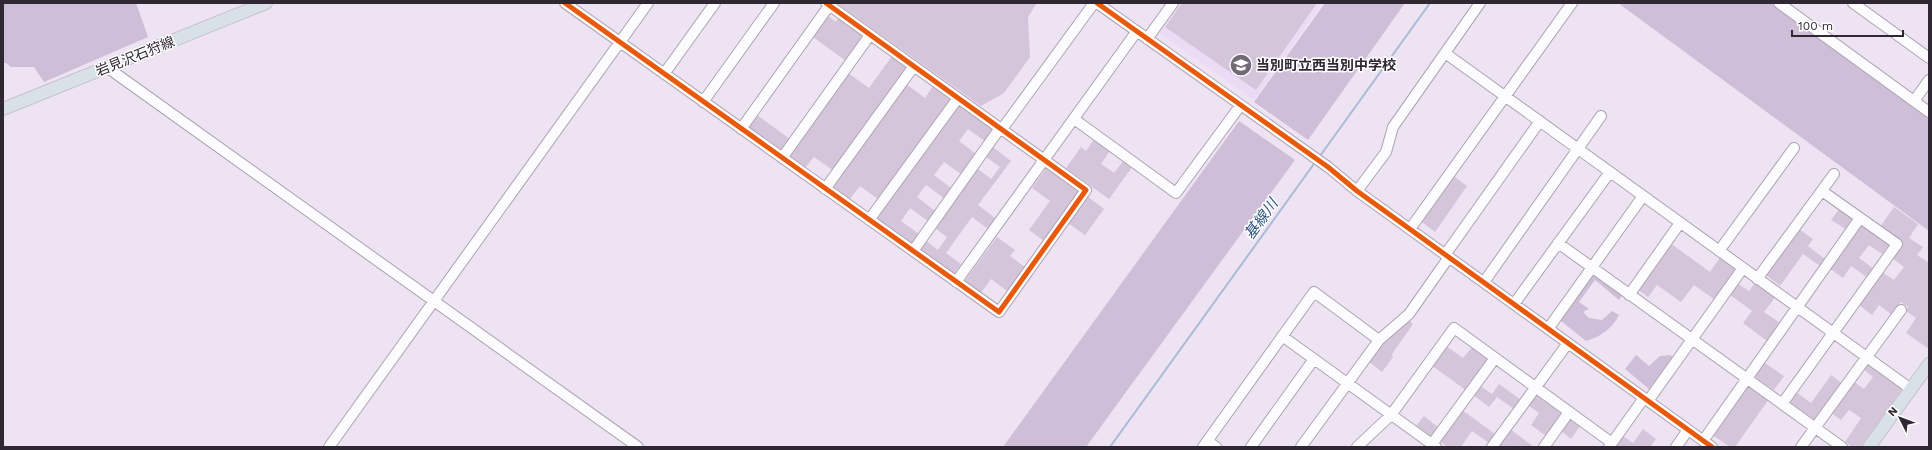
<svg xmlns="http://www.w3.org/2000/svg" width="1932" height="450" font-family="'Work Sans','Noto Sans JP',sans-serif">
<rect width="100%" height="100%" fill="#ede3f3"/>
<!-- built -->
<path fill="#ebdbf4" d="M1176 3H1322L1254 100 1156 31Z"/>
<!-- green -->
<path fill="#d4c5db" d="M1037 3 1028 17 1030 57 1004 93 981 106 838 4Z
M1182 3H1317L1256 90 1165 27Z
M828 16 836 22 838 18 862 35V39L846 61 813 37Z
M892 56 908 67 834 171 814 157 805 168 789 157 848 73 869 88Z
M906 84 925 98 933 86 951 100 878 199 860 186 849 200 832 187Z
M958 104 993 130 985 141 968 129 959 141 976 154 961 174 944 162 934 175 951 188 944 198 926 185 917 197 935 211 928 221 910 208 901 221 919 234 911 245 874 218Z
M757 115 790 139 782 151 748 126Z
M1095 138 1111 149 1101 164 1114 173 1124 160 1133 166 1109 199 1066 168 1081 147 1086 151Z
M993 147 1011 161 978 205 995 218 988 229 972 217 946 253 961 264 954 274 920 249 926 241 938 250 947 237 935 228 978 169 991 179 1000 167 986 157Z
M1048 166 1081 190 1044 241 1029 230 1050 201 1032 188Z
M1452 175 1467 186 1435 232 1419 220Z
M1087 196 1104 209 1085 235 1068 223Z
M1894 207 1918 224 1909 238 1923 247 1917 255 1929 263V349L1906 333 1916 318 1906 311 1908 307 1901 302 1891 314 1879 305 1872 315 1859 305 1882 272 1894 280 1904 267 1891 257 1901 242 1880 227Z
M1840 208 1855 219 1847 230 1831 220Z
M1862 223 1890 244 1882 254 1869 245 1859 258 1874 269 1868 278 1851 266 1843 278 1829 268Z
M1799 229 1813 239 1808 246 1825 259 1820 266 1803 254 1780 286 1766 275Z
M997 237 1015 250 1010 256 1025 267 1007 291 991 279 980 294 964 282Z
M1670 243 1710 272 1721 256 1738 268 1715 300 1694 285 1681 302 1657 285 1648 297 1637 289Z
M1756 282 1776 296 1764 312 1780 323 1767 341 1743 323 1752 311 1729 294 1737 283 1749 291Z
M1409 320 1413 324 1392 354 1393 357 1382 372 1368 361 1382 342Z
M1446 346 1463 358 1473 346 1491 359 1467 391 1431 365Z
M1762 361 1784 376 1774 390 1752 375Z
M1867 361 1906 389 1863 447H1852L1845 442 1861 418 1849 410 1841 420 1830 412 1853 381 1864 389 1873 377 1862 368Z
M1831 375 1843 384 1818 417 1813 419 1789 402 1796 392 1811 403Z
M1499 384 1521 400 1514 409 1497 397 1489 407 1472 394 1479 385 1492 394Z
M1747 384 1769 399 1735 447H1730L1711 434Z
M1537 392 1564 412 1546 436 1531 425 1539 413 1528 405Z
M1462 410 1495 434 1489 443 1472 431 1461 447H1447L1439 441Z
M1424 416 1439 428 1434 435 1428 436 1416 426Z
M1569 417 1581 425 1571 439 1560 430Z
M1510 429 1534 447H1497Z
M1643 429 1656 439 1650 447H1615L1623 436 1633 443Z"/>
<!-- forest -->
<path fill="#cfbed8" d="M3 3H136L148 37 44 82 34 67H11L6 63H3Z
M1325 3H1405L1308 140 1254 102Z
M1618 3H1771L1929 118V231Z
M1239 121 1295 160 1086 447H1003Z
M1594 272 1623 294 1619 300 1595 280 1579 302 1589 309 1583 312 1589 318 1602 320 1612 311 1619 315C1612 329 1600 337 1586 341L1561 321 1559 317Z
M1636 355 1649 366 1660 356 1670 355 1673 357 1649 389 1625 369Z"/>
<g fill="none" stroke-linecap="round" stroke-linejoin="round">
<!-- stream -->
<path stroke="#aabad5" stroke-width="2" d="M1320 156 1430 3
M1110 447 1316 161"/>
<!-- minor casing -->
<g stroke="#aba4af" stroke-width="12">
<path id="minor" d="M565 3 999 312 1086 190 826 3
M1097 3 1328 167 1357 191 1712 447
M1779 3 1929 112
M1853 3 1929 58
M1147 39 1173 3
M1445 53 1911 389
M108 68 638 447
M664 74 715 3
M1914 101 1929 80
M703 102 774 3
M1074 119 1176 193 1240 106
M741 129 831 3
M782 158 870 35
M825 189 914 66
M1357 191 1386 152 1393 127 1480 3
M869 220 958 98
M1410 229 1572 3
M1558 243 1842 447
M913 251 1000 128 1005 125 1094 3
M1719 251 1794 148
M1445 255 1540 121
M1757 279 1834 174
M956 282 1137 31
M1484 282 1601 116
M1629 295 1680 223
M1514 304 1610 172
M1548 329 1643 196
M1282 336 1436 447
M1648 401 1743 268
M1782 404 1897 244 1822 191
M1207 441 1216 447
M1703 441 1860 218
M1432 444 1495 358
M329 447 648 3
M1203 447 1314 292 1379 340
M1251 447 1314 359
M1301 447 1379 340 1409 314 1449 257
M1357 447 1391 415 1454 328 1612 443
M1492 447 1568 343
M1544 447 1569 412
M1609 447 1644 398
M1676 447 1688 430
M1801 447 1901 310"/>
</g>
<!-- major casing -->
<g stroke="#c7c2ca" stroke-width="14">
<path id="major" d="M3 109 266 3
M1869 447 1929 364"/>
</g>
<!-- minor -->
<use href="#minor" stroke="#fcfbfd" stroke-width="10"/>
<!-- major -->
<use href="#major" stroke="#d8e1e8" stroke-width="12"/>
<!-- cycleway casing -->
<g stroke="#fff" stroke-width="8">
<path id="cycleway" d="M565 3 999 312 1086 190 826 3
M1097 3 1328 167 1357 191 1712 447"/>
</g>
<!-- cycleway -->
<use href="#cycleway" stroke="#e8590c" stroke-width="5"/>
</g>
<!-- icons -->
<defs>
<g id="school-disc" transform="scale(1.15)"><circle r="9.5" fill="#726976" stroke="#fff"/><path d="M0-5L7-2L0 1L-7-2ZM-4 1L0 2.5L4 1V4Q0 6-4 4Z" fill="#fff"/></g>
</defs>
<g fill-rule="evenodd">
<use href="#school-disc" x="1241" y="65"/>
</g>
<g text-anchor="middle" stroke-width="3" stroke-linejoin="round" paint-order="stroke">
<!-- street labels -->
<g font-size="14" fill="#2f2833" stroke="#fff">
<text transform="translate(135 56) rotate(-22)" y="5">岩見沢石狩線</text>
</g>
<!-- poi labels -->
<g font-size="14" font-weight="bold" fill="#2f2833" stroke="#fff" text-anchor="start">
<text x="1256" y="70">当別町立西当別中学校</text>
</g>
<!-- water labels -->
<g font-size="15" font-style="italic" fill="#2b547f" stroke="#fff">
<text transform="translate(1261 219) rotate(-54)" y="5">基線川</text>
</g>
</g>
<!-- border -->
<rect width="1932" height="450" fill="none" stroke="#2f2833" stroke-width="8"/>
<!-- north arrow -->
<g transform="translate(1900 418) rotate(312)" stroke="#ffffff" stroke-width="3" paint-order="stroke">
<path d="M0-3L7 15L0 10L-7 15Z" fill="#2f2833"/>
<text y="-6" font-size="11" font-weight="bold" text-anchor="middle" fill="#2f2833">N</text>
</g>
<!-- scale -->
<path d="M1792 30v6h111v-6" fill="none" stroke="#2f2833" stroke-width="2"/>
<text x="1798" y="30" font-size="12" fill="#2f2833" stroke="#ffffff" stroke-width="3" paint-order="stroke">100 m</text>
</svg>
